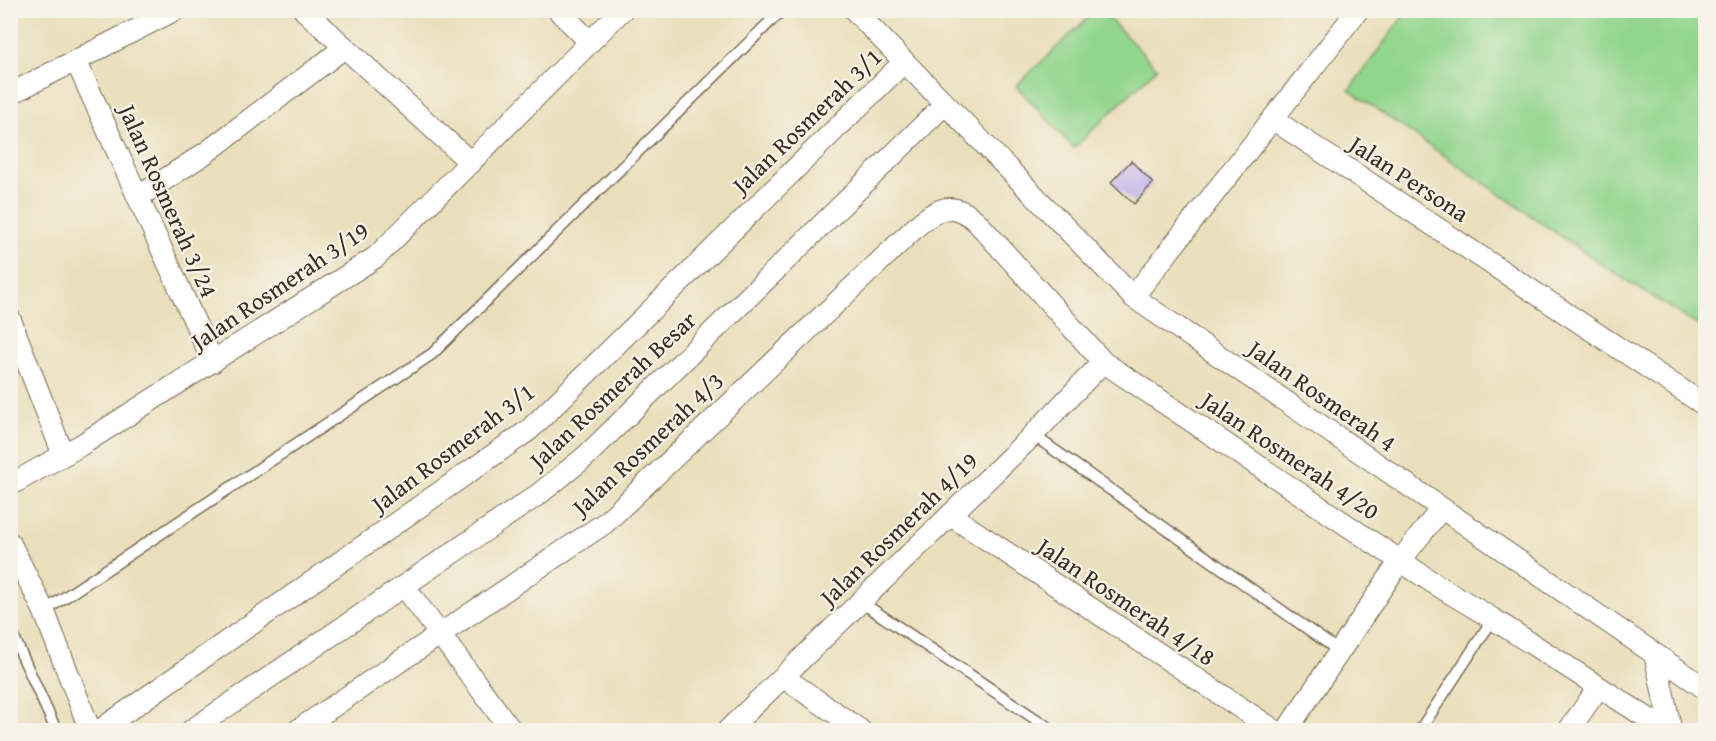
<svg xmlns="http://www.w3.org/2000/svg" width="1716" height="741" font-family="'Gentium Book Plus',serif">
<rect width="100%" height="100%" fill="#f7f3e8"/>
<filter id="ink" filterUnits="userSpaceOnUse"><feTurbulence type="fractalNoise" baseFrequency=".0167" numOctaves="2"/><feDisplacementMap in="SourceGraphic" scale="12" xChannelSelector="R" yChannelSelector="G"/><feConvolveMatrix kernelMatrix="1 2 1 2 8 2 1 2 1" color-interpolation-filters="sRGB"/></filter>
<filter id="wash" filterUnits="userSpaceOnUse"><feTurbulence type="fractalNoise" baseFrequency=".008" numOctaves="4" result="noise"/><feDisplacementMap in="SourceGraphic" scale="24" xChannelSelector="R" yChannelSelector="G"/><feGaussianBlur stdDeviation="1.35" result="paint"/><feColorMatrix in="noise" values="0 0 0 0 0 0 0 0 0 0 0 0 0 0 0 0 0 1.4 0 .05"/><feComposite in="paint" operator="in"/></filter>
<g filter="url(#wash)">
<rect width="100%" height="100%" fill="#eadfbb"/>
<!-- green -->
<path fill="#92d58d" stroke="#668056" stroke-width="1.5" d="M1096 10 1102 11 1157 68 1074 148 1016 86Z
M1407 11H1705V330L1607 268 1349 90Z"/>
<g id="blocks">
<!-- building -->
<path fill="#beade9" d="M997 10H1012L1003 18Z
M1131 161 1153 183 1134 204 1111 182Z"/>
</g>
</g>
<g filter="url(#ink)">
<use href="#blocks" fill-opacity="0" stroke="#786955" stroke-width="1.5"/>
<g fill="none" stroke-linecap="round" stroke-linejoin="round">
<!-- lane casing -->
<g stroke="#786955" stroke-width="13">
<path id="lane" d="M1033 435 1339 651
M861 602 1052 730
M44 611 432 354 782 10
M10 629 56 730
M1420 730 1493 619"/>
</g>
<!-- street casing -->
<g stroke="#786955" stroke-width="23">
<path id="street" d="M304 10 471 163
M558 10 590 42
M854 10 1133 297 1706 689
M76 61 213 362
M10 94 175 10
M1274 120 1706 406
M138 197 207 152 344 48
M1133 297 1358 10
M10 319 63 454
M10 485 81 445 376 257 622 10
M950 515 1274 730
M10 543 44 611 90 730
M404 586 511 730
M1655 656 1671 730
M783 677 860 730
M100 730 529 430 904 62
M192 730 539 494 585 457 944 105
M298 730 605 523 918 225C939 207 953 201 976 221L1103 362 1432 582 1493 619 1666 730
M728 730 1033 435 1103 362
M1287 730 1400 561 1441 509
M1569 730 1598 688"/>
</g>
<!-- lane -->
<use href="#lane" stroke="#fff" stroke-width="10"/>
<!-- street -->
<use href="#street" stroke="#fff" stroke-width="21"/>
</g>
</g>
<g text-anchor="middle" stroke-width="4.5" stroke-linejoin="round" paint-order="stroke">
<!-- street labels -->
<g font-size="24" fill="#3b2a1e" stroke="#f7f3e8">
<text transform="translate(807 121) rotate(-44)" y="8">Jalan Rosmerah 3/1</text>
<text transform="translate(1409 179) rotate(33)" y="8">Jalan Persona</text>
<text transform="translate(168 201) rotate(66)" y="8">Jalan Rosmerah 3/24</text>
<text transform="translate(280 286) rotate(-34)" y="8">Jalan Rosmerah 3/19</text>
<text transform="translate(613 390) rotate(-43)" y="8">Jalan Rosmerah Besar</text>
<text transform="translate(1322 396) rotate(35)" y="8">Jalan Rosmerah 4</text>
<text transform="translate(648 444) rotate(-43)" y="8">Jalan Rosmerah 4/3</text>
<text transform="translate(453 448) rotate(-37)" y="8">Jalan Rosmerah 3/1</text>
<text transform="translate(1290 456) rotate(34)" y="8">Jalan Rosmerah 4/20</text>
<text transform="translate(899 529) rotate(-44)" y="8">Jalan Rosmerah 4/19</text>
<text transform="translate(1126 602) rotate(34)" y="8">Jalan Rosmerah 4/18</text>
</g>
</g>
<!-- margin -->
<rect width="1716" height="741" fill="none" stroke="#f7f3e8" stroke-width="36"/>
</svg>
